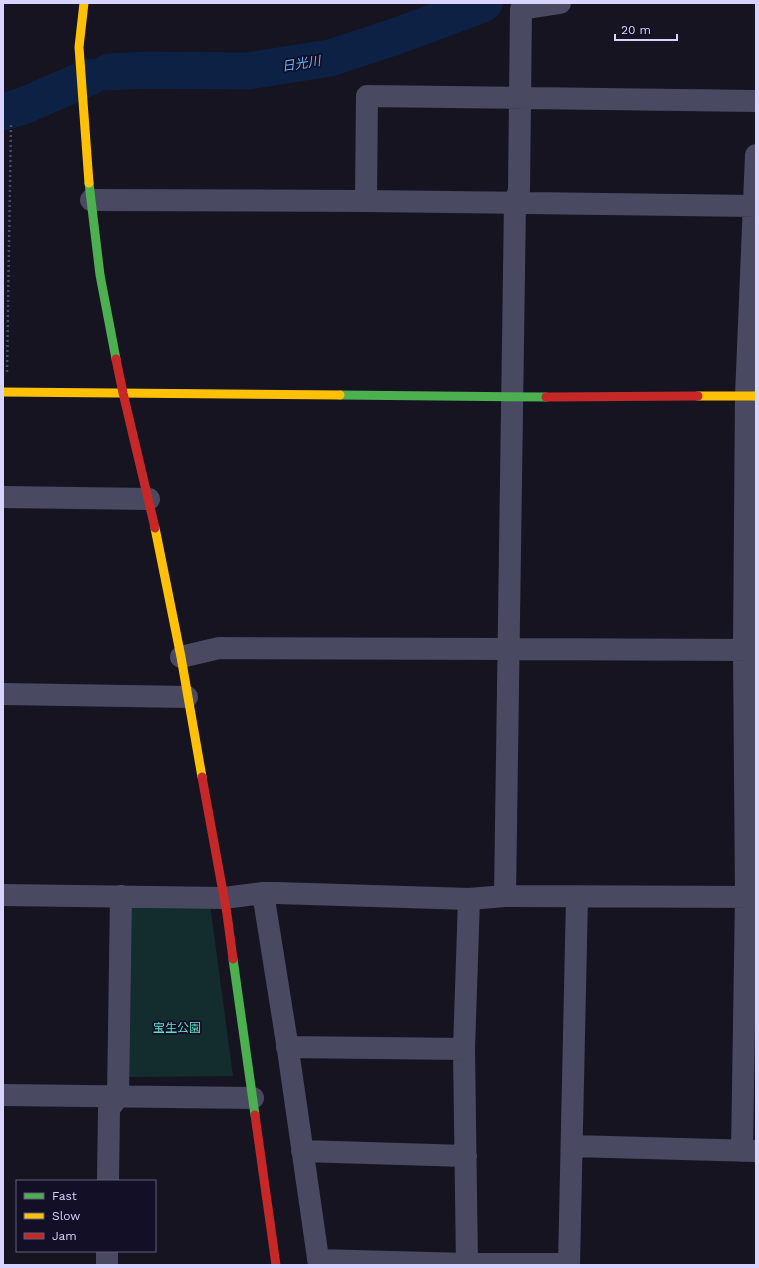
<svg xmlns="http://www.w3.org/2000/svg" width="759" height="1268" font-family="'Work Sans','Noto Sans JP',sans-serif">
<rect width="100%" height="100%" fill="#161421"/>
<!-- green -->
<path fill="#132c2d" d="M210 904 233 1076 128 1077 130 906Z"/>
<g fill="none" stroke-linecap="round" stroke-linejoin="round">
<!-- river -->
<path stroke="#0d2144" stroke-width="37" d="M109 72 147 70 248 71 330 58 394 37 478 6 484 3
M3 112 23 106 90 77"/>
<!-- path -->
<path stroke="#44505f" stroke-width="2.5" stroke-dasharray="2 3" stroke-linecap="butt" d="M7 372 11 122"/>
<!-- street -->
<path stroke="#4a4962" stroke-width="22" d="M91 200 366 201 756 206
M366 201 367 96 756 101
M3 497 149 499
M181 657 219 648 756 650
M3 694 187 697
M263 893 287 1043 319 1265
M3 895 224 898 263 893H277L469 899 505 896 756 897
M505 896 515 203 519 190 521 9 560 3
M287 1047 464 1049
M3 1095 253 1098
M572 1146 756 1151
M302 1151 466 1156
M742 1151 746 897 744 650 746 396 756 155
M108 1181 109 1109 118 1097 121 896
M318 1260 467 1264H569
M107 1265V1251
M467 1265 464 1049 469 899
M569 1265 577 897"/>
<!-- fast -->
<path stroke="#4caf50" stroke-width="9" d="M89 183 100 275 116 359
M340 395 546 397
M233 959 255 1115"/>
<!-- slow -->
<path stroke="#ffc107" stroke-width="9" d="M84 3 79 47 89 183
M3 392 340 395
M698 396H756
M155 528 181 657 202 777"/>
<!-- jam -->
<path stroke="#c62828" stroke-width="9" d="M116 359 123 393 155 528
M546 397 698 396
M202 777 227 914 233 959
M255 1115 276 1265"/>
</g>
<g text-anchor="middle" stroke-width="3.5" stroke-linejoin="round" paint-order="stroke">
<!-- park labels -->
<g font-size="12" fill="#5fe0c0" stroke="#130f26">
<text x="177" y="1032">宝生公園</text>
</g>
<!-- water labels -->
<g font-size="13" font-style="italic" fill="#62b6ff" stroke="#130f26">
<text transform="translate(301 63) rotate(-9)" y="5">日光川</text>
</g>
</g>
<!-- border -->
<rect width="759" height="1268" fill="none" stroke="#d9d4ff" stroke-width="8"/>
<!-- legend -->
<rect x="16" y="1180" width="140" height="72" fill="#130f26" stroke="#625e7d"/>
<rect x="24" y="1193" width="20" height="6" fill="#4caf50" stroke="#625e7d"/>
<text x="52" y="1200" font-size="12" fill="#d9d4ff">Fast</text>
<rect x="24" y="1213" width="20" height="6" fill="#ffc107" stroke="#625e7d"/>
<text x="52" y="1220" font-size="12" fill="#d9d4ff">Slow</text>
<rect x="24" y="1233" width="20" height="6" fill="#c62828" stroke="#625e7d"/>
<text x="52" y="1240" font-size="12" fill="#d9d4ff">Jam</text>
<!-- scale -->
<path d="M615 34v6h62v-6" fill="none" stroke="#d9d4ff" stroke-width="2"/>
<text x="621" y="34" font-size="12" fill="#d9d4ff" stroke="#130f26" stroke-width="3" paint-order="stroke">20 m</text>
</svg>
